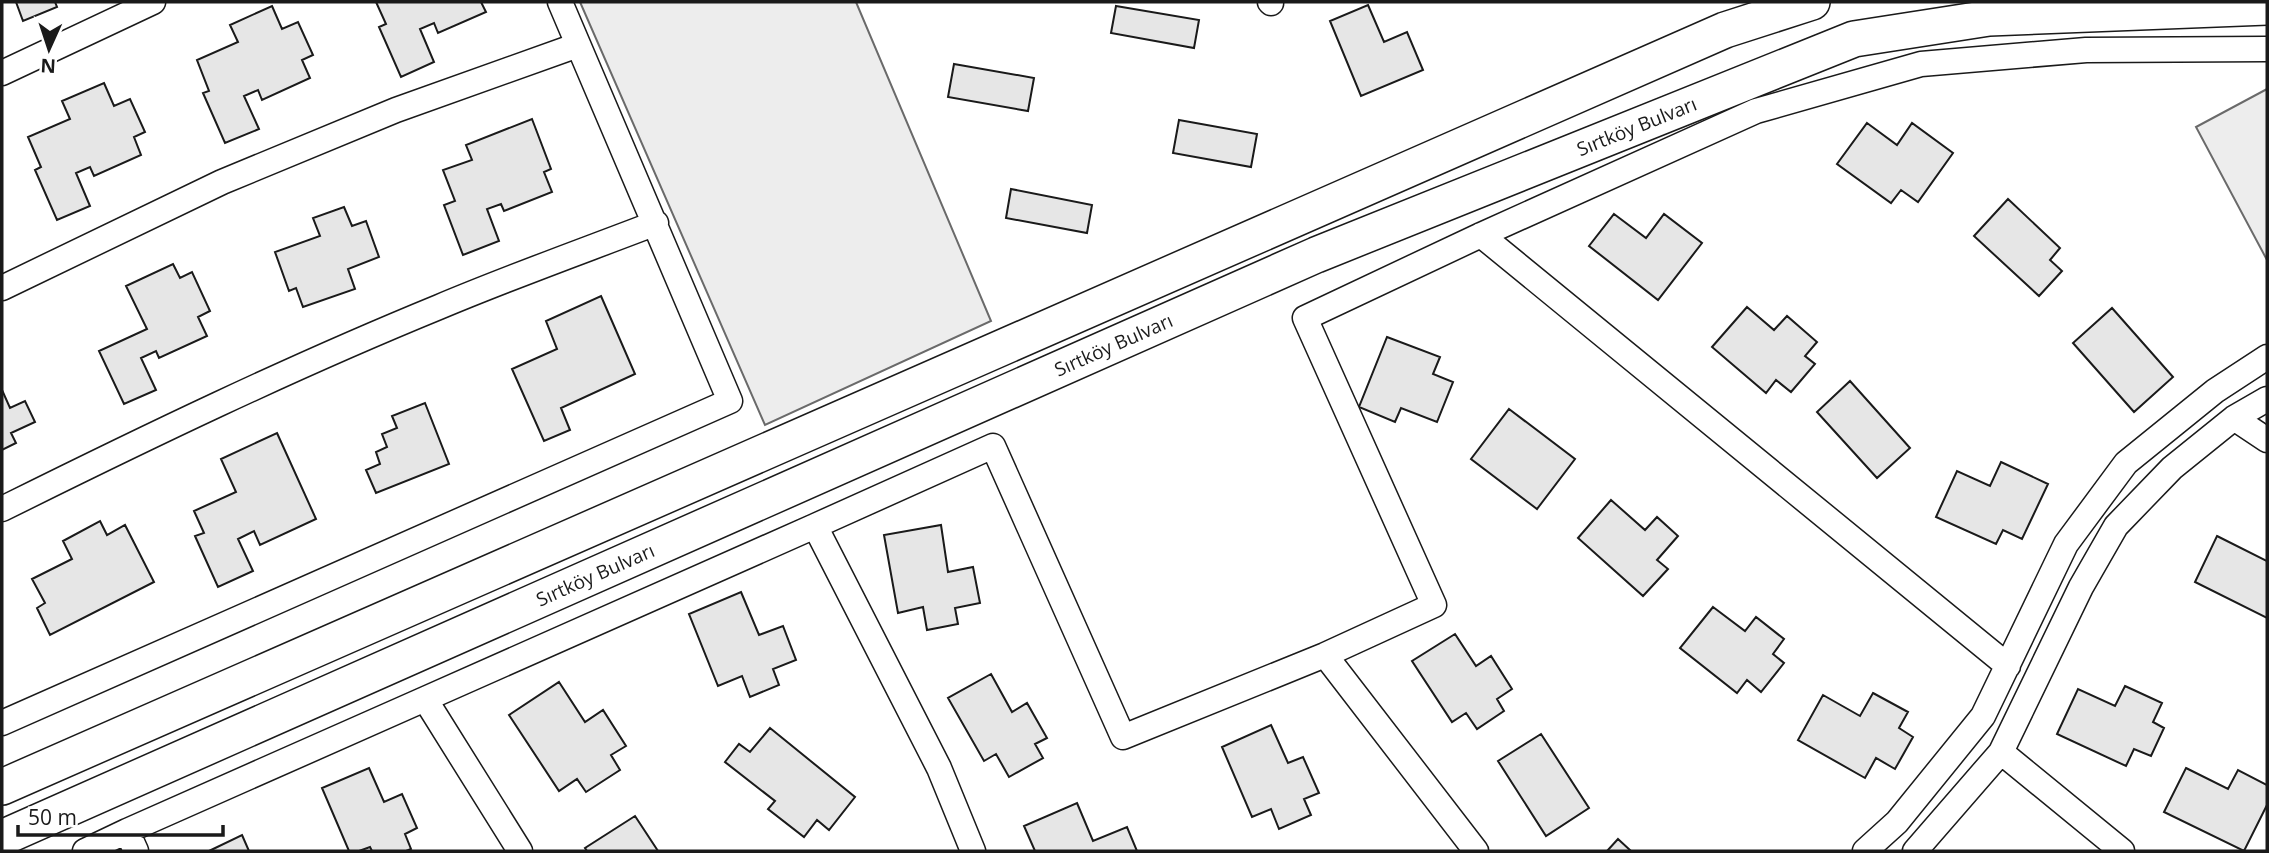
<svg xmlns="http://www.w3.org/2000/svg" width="2269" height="853" font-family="'Open Sans',sans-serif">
<rect width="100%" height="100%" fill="#fff"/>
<!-- built -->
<path fill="#ededed" stroke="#6a6a6a" stroke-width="2" d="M580 2H856L991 321 765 425Z
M2267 89V260L2196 127Z"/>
<!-- building -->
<path fill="#e6e6e6" stroke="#1a1a1a" stroke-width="2" d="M16 2H55L57 7 23 21Z
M376 2H481L486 12 438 33 434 23 420 29 434 62 401 77 379 27 386 24Z
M1368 5 1384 42 1407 32 1423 70 1361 96 1330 21Z
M272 6 282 29 298 22 313 55 302 60 310 78 262 100 258 90 244 96 259 129 225 143 203 93 209 91 197 60 238 42 230 25Z
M1116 6 1199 20 1194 48 1111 33Z
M954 64 1034 78 1028 111 948 97Z
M104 83 114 106 130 99 145 132 134 137 141 155 94 176 90 167 76 173 90 206 57 220 35 170 41 167 28 137 70 119 62 101Z
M532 119 551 169 544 172 552 192 504 211 501 204 487 209 499 241 463 255 444 205 455 201 443 170 472 160 466 145Z
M1179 120 1257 134 1251 167 1173 153Z
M1867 123 1897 145 1912 123 1953 153 1918 202 1901 190 1891 203 1837 164Z
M1011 189 1092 205 1087 233 1006 218Z
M2008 199 2060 248 2050 260 2062 271 2039 296 1974 236Z
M344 207 352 226 366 221 379 257 348 269 355 289 303 307 296 288 289 291 275 252 320 236 313 218Z
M1614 214 1646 238 1664 214 1702 243 1658 300 1589 246Z
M173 264 180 278 192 272 210 311 198 317 207 336 159 358 156 351 141 358 156 390 124 404 99 351 147 329 126 286Z
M601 296 635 374 561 408 570 430 544 441 512 369 557 349 546 321Z
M1747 307 1774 330 1787 316 1817 342 1805 356 1815 364 1791 392 1776 380 1766 393 1712 347Z
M2112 308 2173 377 2134 412 2073 343Z
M1387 337 1440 357 1433 374 1453 382 1437 422 1401 408 1395 422 1359 407Z
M1850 381 1910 448 1877 478 1817 412Z
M2 390 10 408 25 401 35 422 11 433 16 443 2 450Z
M425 403 449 464 376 493 366 470 380 464 376 452 387 447 382 434 397 428 392 416Z
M1509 409 1575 459 1537 509 1471 459Z
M277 433 316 519 260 545 254 531 238 539 253 571 218 587 195 536 204 533 194 511 236 492 221 459Z
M2001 462 2048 484 2022 539 2003 530 1996 544 1936 517 1957 471 1990 486Z
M1611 500 1645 530 1657 517 1678 536 1657 560 1668 569 1643 596 1578 538Z
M100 521 107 535 125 525 154 582 50 635 37 608 45 603 32 579 72 559 63 541Z
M941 525 948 572 973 567 980 603 955 608 958 624 927 630 923 607 898 613 884 535Z
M2217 536 2267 561V618L2195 582Z
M741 592 759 635 783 626 796 660 773 669 779 685 750 697 742 676 718 686 689 614Z
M1713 607 1745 631 1756 617 1784 639 1773 654 1784 663 1761 692 1747 680 1737 693 1680 648Z
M1455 634 1476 666 1491 656 1512 689 1497 699 1504 711 1477 729 1466 713 1452 722 1412 661Z
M991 674 1012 712 1027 703 1047 738 1035 744 1043 758 1009 777 996 754 984 761 948 698Z
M559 682 585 722 603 710 626 746 611 755 620 770 586 792 577 779 559 791 509 715Z
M2125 686 2162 703 2153 722 2164 728 2151 756 2134 749 2126 766 2057 734 2078 689 2115 706Z
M1873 693 1908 712 1899 728 1913 737 1895 769 1876 758 1865 778 1798 740 1823 695 1860 716Z
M1271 725 1288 763 1303 757 1319 793 1304 799 1311 815 1279 829 1271 809 1252 817 1222 747Z
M770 728 855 797 829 830 817 820 804 837 768 809 775 801 725 762 739 744 750 752Z
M1541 734 1589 808 1546 836 1498 761Z
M369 768 384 802 402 794 417 828 405 834 411 849 406 851H372L370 847 359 851H349L322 788Z
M2186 768 2228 789 2238 770 2267 785V805L2244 851 2164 812Z
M1077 803 1093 841 1127 827 1137 851H1035L1024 826Z
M635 816 658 851H587L585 848Z
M242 835 249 851H209Z
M1618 839 1631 851H1607Z"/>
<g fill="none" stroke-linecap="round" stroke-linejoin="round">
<!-- minor casing -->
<g stroke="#1a1a1a" stroke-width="27">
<path id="minor" d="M1270 2 1271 3
M2 73 153 2
M1481 235 2008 666
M2 288 222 182 396 110 578 45
M2234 418 2267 440
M2 509C145 438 290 368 439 307 510 277 583 251 656 223
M1325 655 1476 851
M425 699 815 526
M2 723 730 401 560 2
M2001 752 2122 851
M85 851 127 831
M136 851 127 831 425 699 520 851
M973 851 939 768 815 526 993 446 1123 737 1325 655 1434 605 1305 318 1481 235 1756 111 1921 64 2086 50 2267 49
M1865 851 1897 822 1983 716 2066 544 2126 463 2215 391 2267 357
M1915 851 2001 752 2081 587 2116 526 2172 468 2234 418 2267 399"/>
</g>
<!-- secondary casing -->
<g stroke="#1a1a1a" stroke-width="38">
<g id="secondary">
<path d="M2 787 1725 30 1812 2"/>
<path id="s1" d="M2 838 1316 255 1854 39 1989 18 2267 7"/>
</g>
</g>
<!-- minor -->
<use href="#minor" stroke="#fff" stroke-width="24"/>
<!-- secondary -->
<use href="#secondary" stroke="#fff" stroke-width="35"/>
</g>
<g text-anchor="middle" stroke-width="5" stroke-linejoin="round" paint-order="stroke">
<!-- street labels -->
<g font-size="19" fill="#1a1a1a" stroke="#fff">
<text dy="7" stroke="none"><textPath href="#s1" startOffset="1783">Sırtköy Bulvarı</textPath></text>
<text dy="7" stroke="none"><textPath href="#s1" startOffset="1216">Sırtköy Bulvarı</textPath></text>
<text dy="7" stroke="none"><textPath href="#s1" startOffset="649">Sırtköy Bulvarı</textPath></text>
</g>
</g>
<!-- border -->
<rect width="2269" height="853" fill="none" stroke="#1a1a1a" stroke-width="7"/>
<!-- north arrow -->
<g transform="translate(49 49) rotate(183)" stroke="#ffffff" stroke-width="5" paint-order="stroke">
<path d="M0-5L12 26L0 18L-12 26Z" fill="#1a1a1a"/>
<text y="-10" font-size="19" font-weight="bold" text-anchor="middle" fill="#1a1a1a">N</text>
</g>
<!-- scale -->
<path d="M18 825v10h205v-10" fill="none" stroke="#1a1a1a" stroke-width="3.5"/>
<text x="28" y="825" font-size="21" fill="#1a1a1a" stroke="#ffffff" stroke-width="5" paint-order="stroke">50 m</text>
</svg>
